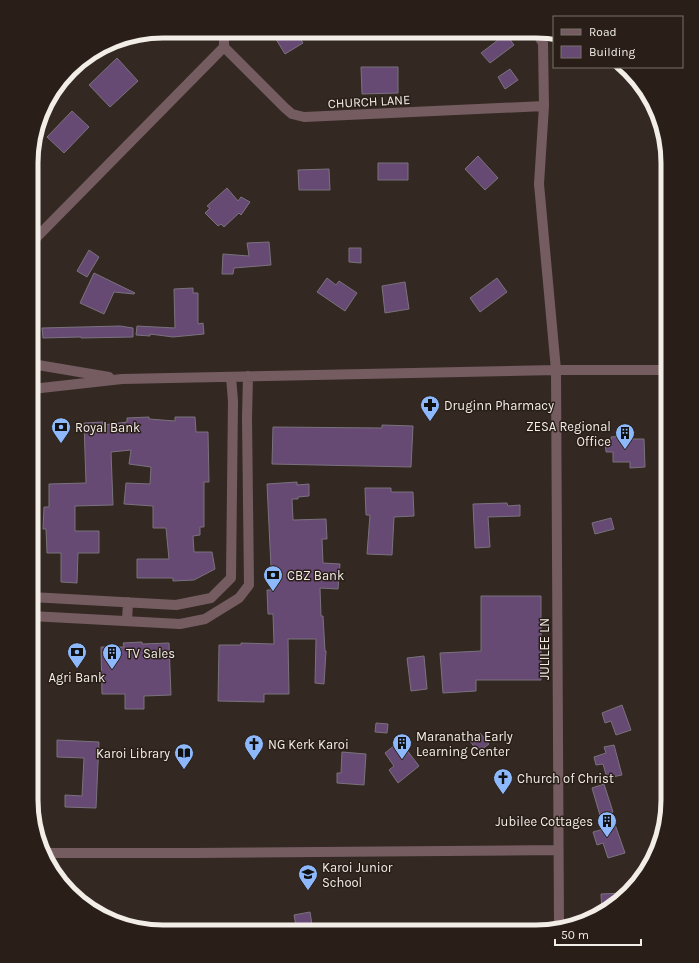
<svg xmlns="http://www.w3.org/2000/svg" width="699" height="963" font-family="Karla,sans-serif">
<rect width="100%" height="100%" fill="#332922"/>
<!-- building -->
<path fill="#674a74" stroke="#7a727d" d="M271 31H296L303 43 285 54Z
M506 34 514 45 490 63 481 53Z
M117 58 138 81 110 107 89 85Z
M361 67H398V93L362 94Z
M510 69 518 80 505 89 498 77Z
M72 111 89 127 64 153 47 137Z
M478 156 498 178 485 190 465 169Z
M378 163H408V180H378Z
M329 169 330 190H299L298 170Z
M227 188 238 201 241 197 250 202 241 215 239 213 224 227 221 224 218 226 205 213 210 208 207 206Z
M269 242 271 265 234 268 233 274H222L223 254 249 256 247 243Z
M349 248H361V263L349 262Z
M89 250 99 257 87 277 77 271Z
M94 273 135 293 134 294 114 292 104 314 80 303Z
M327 278 336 285 339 281 357 293 345 311 317 292Z
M497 278 507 292 480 312 470 298Z
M405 282 409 309 385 313 382 286Z
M193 288V293H198V324L203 323 204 334 173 337 150 334V336L136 335 137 326 175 328 174 289Z
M120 326 133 328V337L81 338V337L43 338 42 328Z
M149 417V419L175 421V417H195L196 432H208L209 482H204V527H200V535L193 536 194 552H212L215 569 194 580 173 581V578H137V559H169L166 528H153V506L124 504 126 483 150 484 151 467 129 464 131 450 111 452 113 505 75 506V531H99V553H78L77 583 61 582V553H47L46 529H43L44 507H49V484L86 483 84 423 103 422V425L127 422V418Z
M382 425 413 426 411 467 272 464 273 427 382 428Z
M621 436V439H644L645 467 630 468V462H613V452H606L605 440H611V437Z
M297 482V485L309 484V496L298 497V499H292L293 520 326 519 327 539H322L323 563 340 564 338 589 320 588 321 616H323L325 651H326L324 684 315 683 316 639H288L289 694H264V702L218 701 219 645H241V643L274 644 273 614H268L267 590H271V567L267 484Z
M365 488H391V492H413L414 516 394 517 392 555 367 554 370 515H366Z
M507 503 508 506 520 505V516L488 517 490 547 475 548 473 504Z
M611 518 614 529 595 534 592 523Z
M481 596H541V680H476V691L443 693 440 653 481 651Z
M142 642V644L169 643 171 695 144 696V709H125V694H102L101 647H124L123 643Z
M424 656 427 689 411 691 407 658Z
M622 705 631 730 616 735 611 721 605 723 602 713Z
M376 723 388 724 387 733 375 732Z
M480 733 489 744 478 752 470 741Z
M57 740 99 742 96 808 65 807V795L82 796 84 758 57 757Z
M400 741 419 766 398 783 389 770 394 766 385 753Z
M614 745 622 775 607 778 603 764 596 765 594 757 606 753 604 747Z
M342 752 366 754 364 785 337 783V773H341Z
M604 784 613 812 611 813 625 853 608 858 603 843 597 845 593 832 604 829 592 788Z
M624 893 610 905 602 912 601 894Z
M310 912 313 931H297L294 915Z"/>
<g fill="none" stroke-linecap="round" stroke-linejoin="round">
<!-- minor -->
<path stroke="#755c61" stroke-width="10" d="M536 32 543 43 544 106 539 184 556 370 559 927
M224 47 285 108 292 114 304 117 544 106
M32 242 224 47V31
M32 364 109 377
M32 389 122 379 556 370H668
M31 597 176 605 211 598 231 578 233 401 231 377
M31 616 180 624 205 619 239 598 249 585 247 418 248 376
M127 621 128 602
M43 853H194L558 850"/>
</g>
<!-- icons -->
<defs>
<g id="pharmacy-pin" transform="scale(1)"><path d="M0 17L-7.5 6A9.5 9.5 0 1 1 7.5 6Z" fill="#8db9fc" stroke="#291f18"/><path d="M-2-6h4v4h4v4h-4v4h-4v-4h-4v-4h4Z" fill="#111"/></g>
<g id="bank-pin" transform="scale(1)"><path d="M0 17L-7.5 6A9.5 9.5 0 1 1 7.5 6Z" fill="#8db9fc" stroke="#291f18"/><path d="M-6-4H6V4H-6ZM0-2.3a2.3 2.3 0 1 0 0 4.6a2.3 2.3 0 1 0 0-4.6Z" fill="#111"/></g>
<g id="building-pin" transform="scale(1)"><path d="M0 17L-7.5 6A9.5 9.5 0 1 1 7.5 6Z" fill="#8db9fc" stroke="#291f18"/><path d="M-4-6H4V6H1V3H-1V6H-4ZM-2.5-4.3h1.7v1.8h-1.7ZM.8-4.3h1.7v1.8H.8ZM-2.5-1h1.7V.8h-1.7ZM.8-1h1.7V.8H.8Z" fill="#111"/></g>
<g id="church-pin" transform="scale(1)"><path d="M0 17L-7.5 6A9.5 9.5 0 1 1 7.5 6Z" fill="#8db9fc" stroke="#291f18"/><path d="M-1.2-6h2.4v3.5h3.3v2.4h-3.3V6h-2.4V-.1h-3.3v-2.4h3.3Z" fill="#111"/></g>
<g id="library-pin" transform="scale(1)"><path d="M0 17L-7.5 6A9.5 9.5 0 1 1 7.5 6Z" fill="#8db9fc" stroke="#291f18"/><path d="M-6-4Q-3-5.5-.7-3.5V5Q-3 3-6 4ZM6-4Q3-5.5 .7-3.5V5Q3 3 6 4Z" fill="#111"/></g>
<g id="school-pin" transform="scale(1)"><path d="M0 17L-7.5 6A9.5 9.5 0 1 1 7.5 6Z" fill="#8db9fc" stroke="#291f18"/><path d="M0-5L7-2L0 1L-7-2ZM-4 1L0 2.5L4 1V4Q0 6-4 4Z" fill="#111"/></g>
</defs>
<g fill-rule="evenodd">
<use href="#pharmacy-pin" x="430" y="405"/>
<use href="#bank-pin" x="61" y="427"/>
<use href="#building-pin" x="625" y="433"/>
<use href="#bank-pin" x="273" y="575"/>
<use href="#bank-pin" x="77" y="652"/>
<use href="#building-pin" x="112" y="653"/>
<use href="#building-pin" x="402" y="743"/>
<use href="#church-pin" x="254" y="744"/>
<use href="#library-pin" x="184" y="753"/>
<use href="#church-pin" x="503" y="778"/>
<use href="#building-pin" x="607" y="821"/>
<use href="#school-pin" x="308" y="874"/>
</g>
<g text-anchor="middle" stroke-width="3" stroke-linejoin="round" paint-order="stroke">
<!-- street labels -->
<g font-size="13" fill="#f3ede8" stroke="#291f18">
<text transform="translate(369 101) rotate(-3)" y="5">CHURCH LANE</text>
<text transform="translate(544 649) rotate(-90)" y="5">JULILEE LN</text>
</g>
<!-- poi labels -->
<g font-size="13" fill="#f3ede8" stroke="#291f18" text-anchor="start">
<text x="444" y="410">Druginn Pharmacy</text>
<text x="611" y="431" text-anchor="end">ZESA Regional<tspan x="611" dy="15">Office</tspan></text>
<text x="75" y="432">Royal Bank</text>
<text x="287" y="580">CBZ Bank</text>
<text x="126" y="658">TV Sales</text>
<text x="77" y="682" text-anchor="middle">Agri Bank</text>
<text x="416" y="741">Maranatha Early<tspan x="416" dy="15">Learning Center</tspan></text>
<text x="268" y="749">NG Kerk Karoi</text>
<text x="170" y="758" text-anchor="end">Karoi Library</text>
<text x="517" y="783">Church of Christ</text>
<text x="593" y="826" text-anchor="end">Jubilee Cottages</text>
<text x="322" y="872">Karoi Junior<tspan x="322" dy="15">School</tspan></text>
</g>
</g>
<!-- crop -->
<path d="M0 0H699V963H0ZM163 38H536A125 125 0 0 1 661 163V800A125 125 0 0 1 536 925H163A125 125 0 0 1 38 800V163A125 125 0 0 1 163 38Z" fill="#291f18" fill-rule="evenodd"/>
<path fill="none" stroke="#f3ede8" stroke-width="5" d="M163 38H536A125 125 0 0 1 661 163V800A125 125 0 0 1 536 925H163A125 125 0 0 1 38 800V163A125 125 0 0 1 163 38Z"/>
<!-- legend -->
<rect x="553" y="16" width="130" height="52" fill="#291f18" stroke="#7a716b"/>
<rect x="561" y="29" width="20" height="6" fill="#755c61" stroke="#7a716b"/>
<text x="589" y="36" font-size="12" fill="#f3ede8">Road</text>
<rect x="561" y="46" width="20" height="12" fill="#674a74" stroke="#7a716b"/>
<text x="589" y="56" font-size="12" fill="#f3ede8">Building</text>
<!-- scale -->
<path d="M555 939v6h86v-6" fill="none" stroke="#f3ede8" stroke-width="2"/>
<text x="561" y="939" font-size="12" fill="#f3ede8" stroke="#291f18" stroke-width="3" paint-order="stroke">50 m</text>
</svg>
